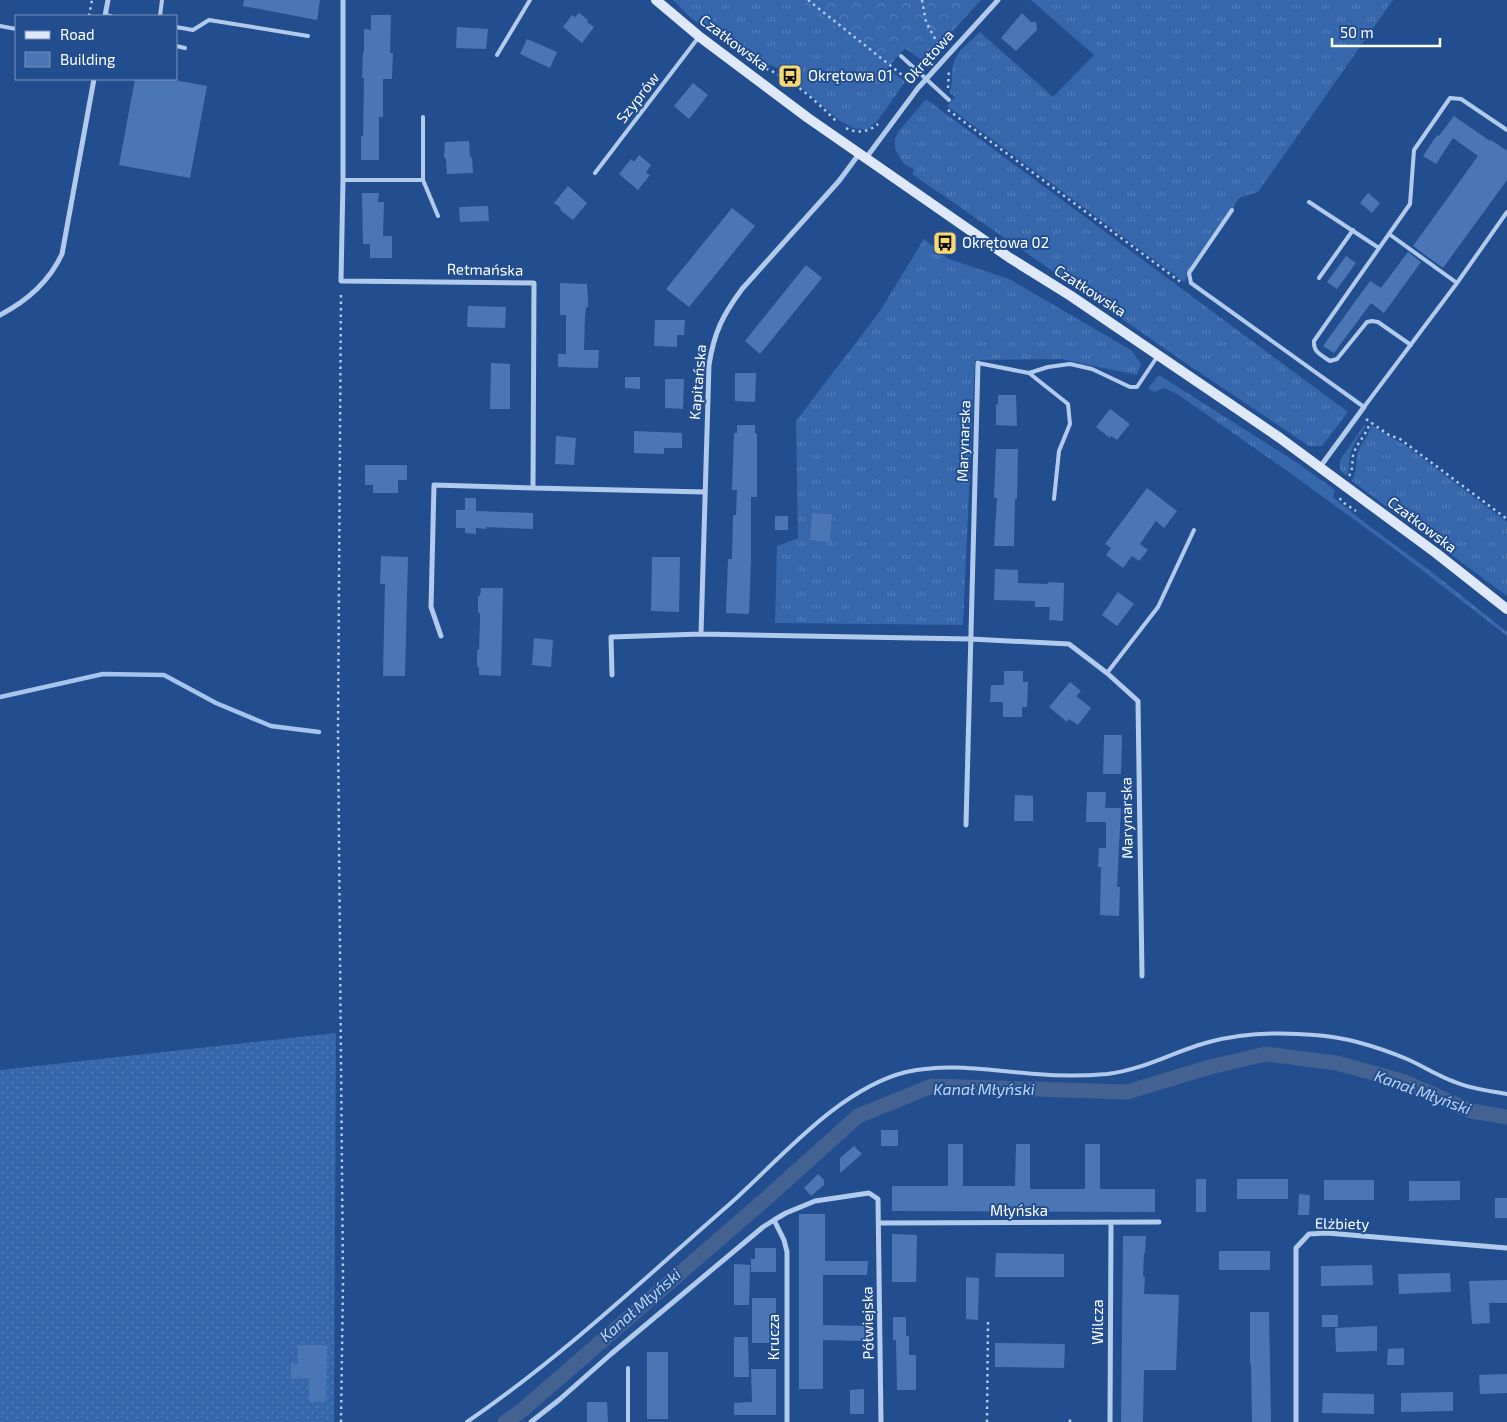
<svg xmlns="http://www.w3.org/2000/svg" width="1507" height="1422" font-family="'Exo 2',sans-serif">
<defs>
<pattern id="grass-tufts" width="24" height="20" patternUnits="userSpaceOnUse" patternTransform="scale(1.25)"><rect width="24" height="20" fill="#3666ac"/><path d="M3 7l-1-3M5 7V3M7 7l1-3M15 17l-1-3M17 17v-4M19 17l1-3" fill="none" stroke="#547db8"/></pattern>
<pattern id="forest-crowns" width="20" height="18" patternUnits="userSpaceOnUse" patternTransform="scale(1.25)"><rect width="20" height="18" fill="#3666ac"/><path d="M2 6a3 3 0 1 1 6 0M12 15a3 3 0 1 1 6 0" fill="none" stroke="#547db8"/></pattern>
<pattern id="garden-dots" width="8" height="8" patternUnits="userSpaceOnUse" patternTransform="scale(1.25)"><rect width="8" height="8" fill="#3666ac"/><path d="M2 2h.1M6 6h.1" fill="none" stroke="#547db8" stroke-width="1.8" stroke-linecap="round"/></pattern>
</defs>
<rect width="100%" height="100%" fill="#224d8f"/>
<!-- grass -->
<path fill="url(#grass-tufts)" d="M673 0H802L905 82 879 119 867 130 854 128 840 121 797 84 776 67 749 59 691 18Z
M1031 0H1393L1258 192 1239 198 1184 282 947 106 955 97 949 92C954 83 950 75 953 65 956 51 971 41 980 32L1053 97 1094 55Z
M926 99 1348 412 1322 446H1309L1193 368 912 174 914 170 903 163 895 149V139L898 132Z
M924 239 949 259 1009 279 1131 350 1141 364 1137 375 1061 359 975 360 963 625 775 623 777 546 798 538 796 421 880 311Z
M1159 375 1296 462 1335 490 1333 497 1368 525 1437 576 1507 632V636L1397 551 1286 470 1177 394 1164 388 1154 392 1148 388Z
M1365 424V428C1359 436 1352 446 1350 456 1349 463 1350 469 1346 476L1340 469V460Z
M1372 425 1387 435 1405 445 1507 522V596L1352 481 1356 468 1357 454 1360 447 1367 436Z"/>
<!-- forest -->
<path fill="url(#forest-crowns)" d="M799 0H981L930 56 920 59 905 48 885 71Z"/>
<!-- garden -->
<path fill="url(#garden-dots)" d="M336 1033 334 1422H0V1070Z"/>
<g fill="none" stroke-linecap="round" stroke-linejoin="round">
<!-- stream -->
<path stroke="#a6c4ed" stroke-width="4.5" d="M0 697 103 674 164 675 216 703 271 726 319 732"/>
<!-- canal -->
<path stroke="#436191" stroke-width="15" d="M505 1422 520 1412 769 1196 858 1116 932 1086 1127 1092 1210 1067 1266 1054 1337 1063 1402 1081 1471 1111 1507 1117"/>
</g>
<!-- building -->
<path fill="#4b76b6" d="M244 0H320L317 20 243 6Z
M579 13 588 20 587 22 594 27 582 43 563 27 572 15 575 17Z
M1022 13 1031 22H1036L1037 30 1016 51 1001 38Z
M371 15H391L390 53H393L392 79H383V117H379V160H361V136H363L364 78H362L363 52H364V29L371 30Z
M457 27 488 29 486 49 456 48Z
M527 39 557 52 550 68 520 54Z
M135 79H169L207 86 190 178 119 165Z
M693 83 708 95 689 119 674 106Z
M1454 116 1490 141 1491 140 1507 151V180L1443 268 1413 246 1478 156 1453 138 1436 164 1423 156 1437 135 1439 136Z
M469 141 470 157H472L473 173 447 174 446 159 444 157 445 142Z
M639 155 651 165 646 172 650 175 638 190 619 174 631 159 634 162Z
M568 186 587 203 573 220 560 210 561 208 554 203Z
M362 193H379L378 202H384L383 236H392V258H370V244H363Z
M1368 193 1380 203 1372 213 1360 203Z
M488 206 489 221 460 222 459 207Z
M732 208 755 226 689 307 666 289Z
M1408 252 1421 262 1384 313 1371 303 1334 353 1323 346 1370 281 1381 288Z
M1346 256 1356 263 1337 289 1327 282Z
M806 265 822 278 760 354 745 341Z
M560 283 587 284 588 300V307H586L585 316 584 350H599L598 368 558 367V354H566V315H560Z
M468 306 506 307 505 328 467 327Z
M655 320H685L684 335H677V347L654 346Z
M491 363 510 364V409H490Z
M735 373H756L755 402 735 401Z
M625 377H640V389L625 388Z
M665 379H684L683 409 665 408Z
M998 395H1016L1017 426 996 425V404L998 405Z
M1110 409 1130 424 1117 440 1111 436 1110 438 1096 427Z
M737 425H755V433L757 434V497H751V560L749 614 726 613 728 559H732L733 515H736L737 490H732L734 433H737Z
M634 431 682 433V448H664V454L634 453Z
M556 436 576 438 574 465 555 464Z
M996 449H1018L1017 499H1015L1014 546H994L997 498H994Z
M365 465H407V480H398V493H373V485H365Z
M1147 488 1177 511 1164 528 1156 521 1140 544 1148 550 1139 561 1132 556 1123 568 1106 555 1111 548 1105 544Z
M465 498H476V511L533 513V529L486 527V529L476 528V534L465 533V528H456V510H465Z
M812 513 832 514 830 542 810 540Z
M775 516H788V530H775Z
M381 556 408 557 405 676H383L385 584H380Z
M652 557H680L679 612 651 611Z
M995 569 1018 570V583L1048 584V582L1064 583 1063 621 1049 620 1050 607H1035V601L994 600Z
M481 588H503L501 676 479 675V667H477V650H479L480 621V613H478V596H480Z
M1118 592 1134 604 1117 626 1102 615Z
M534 638 553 640 551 667 532 665Z
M1004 671H1023V682H1028L1027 707H1022V717H1003V702H990L991 685H1004Z
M1070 682 1081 691 1076 696 1091 708 1078 725 1069 719 1067 722 1049 707Z
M1104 735H1122L1121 774H1103Z
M1087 792H1106L1105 808H1121L1117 887H1120L1119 916 1100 915 1101 867H1098L1099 848H1106V822H1086Z
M1015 795 1033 796V821H1014Z
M881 1130H898V1146H881Z
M948 1144H963V1186H1015L1016 1144H1030V1189H1085V1144H1100V1189H1155V1212L892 1211V1186H948Z
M854 1146 862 1154 840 1173V1158Z
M818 1174 824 1180V1185L811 1196 804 1188Z
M1196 1179H1206V1212H1196Z
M1237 1179H1288V1199H1237Z
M1324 1180H1374V1200H1324Z
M1409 1181H1460V1200L1409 1201Z
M1299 1194 1310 1195 1309 1215H1298Z
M1495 1198H1507V1218H1495Z
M799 1214H825V1261H868L867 1275H823V1325L867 1326V1341L823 1340V1389H799Z
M892 1234 917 1235 916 1282H892Z
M1123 1236H1146L1145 1253H1144L1143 1276 1145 1277 1144 1294 1179 1295 1176 1370H1144L1143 1422H1121Z
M755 1248H776V1272H751V1259H755Z
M1219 1251H1270V1270H1219Z
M996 1253 1064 1254V1277H995Z
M734 1264 750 1265 749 1305H734Z
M1372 1265 1373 1285 1321 1286V1266Z
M1450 1273 1451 1292 1399 1294 1398 1274Z
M966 1277 979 1278 978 1320 966 1319Z
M1507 1280V1303H1489L1490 1323 1472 1324 1469 1281Z
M752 1298H776V1343H752Z
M1250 1312H1269L1271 1422H1252L1251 1364H1250Z
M1322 1315H1338V1327H1322Z
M893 1317H906V1336H909V1355H916V1390H897L896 1340H893Z
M1377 1326V1351L1336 1352 1335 1328Z
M734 1337H748L749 1377H734Z
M995 1343 1065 1344 1064 1368 995 1367Z
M298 1345H327L326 1401 309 1402V1378L291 1379V1364H298Z
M1404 1348V1365H1387L1388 1349Z
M647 1352H668V1419H647Z
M751 1369H776V1415H734V1403L752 1402Z
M1507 1374V1393L1480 1394 1479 1375Z
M864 1389V1414H850V1390Z
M1453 1392V1411L1401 1412V1393Z
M1323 1393 1374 1394V1414L1322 1413Z
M587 1402H607L608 1422H587Z"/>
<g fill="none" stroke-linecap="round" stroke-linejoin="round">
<!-- path -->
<path stroke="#b2caec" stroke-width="2.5" stroke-dasharray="2.5 4" stroke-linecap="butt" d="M808 0 911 82
M922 0 926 22 939 46 942 49
M89 16 92 0
M760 66C791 78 814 99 837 122
M948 88 949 69
M948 110 1182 283
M846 128C857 134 869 132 878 124
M1366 419 1389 435 1400 439 1507 519
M1349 476C1353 470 1352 463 1353 456 1356 443 1367 435 1370 422
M1340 498 1341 501 1356 511
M341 1422 343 1281 338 730 341 291
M987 1422 988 1318
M1070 1422V1419"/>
<!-- lane -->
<path stroke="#b2caec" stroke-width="4" d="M105 15 111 16
M160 16 162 0
M0 26 16 29
M176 27 193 30 209 20 308 36
M176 46 185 48
M497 55 530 0
M901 56 949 100
M423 117V180L438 216
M595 173 698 38
M343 180H423
M1309 202 1379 248
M1232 210 1189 273 1191 283 1364 407 1457 283 1507 212
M1389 234 1457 283
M1319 278 1353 230
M1411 345 1378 322 1372 321 1367 322 1337 359 1330 361C1321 355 1313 352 1314 341L1410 204 1414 150 1450 98 1461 99 1507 130
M978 363 1029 373 1048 367 1070 364 1092 369 1130 387H1137L1157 357
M1029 373 1068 404 1070 424 1059 451 1054 499
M1107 673 1158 607 1194 530
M467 1422C562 1357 646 1277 732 1202 782 1157 839 1089 906 1072 951 1062 991 1071 1036 1074 1059 1076 1084 1076 1107 1074 1143 1070 1175 1051 1209 1042 1243 1033 1281 1032 1315 1035 1347 1037 1378 1047 1407 1059 1423 1066 1438 1076 1455 1082 1471 1089 1490 1091 1507 1094
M628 1422V1368"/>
<!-- street -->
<path stroke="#b2caec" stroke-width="5" d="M343 0V180L341 281 534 283 533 488 705 492
M105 16 108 0
M866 158 918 88 998 0
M0 315C27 301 49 282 62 254L94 79
M1320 467 1364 407
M701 634 709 365C714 333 722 316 742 289L839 181 859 154
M441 636 431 607 434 485 533 488
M612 675 611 637 701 634 971 639 1069 644 1107 673 1138 701 1142 976
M966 825 978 363
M774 1220 786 1213 815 1201 869 1193 878 1199 881 1422
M879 1223 1159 1222
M531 1422 559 1400 611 1354 763 1227 774 1220 784 1240 787 1252V1422
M1110 1422 1111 1223
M1296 1422V1248L1309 1234 1327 1233 1507 1248"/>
<!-- secondary -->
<path stroke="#dee8f9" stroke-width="10" d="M656 0 700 37 808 118 1010 258 1071 296 1280 438 1436 553 1507 609"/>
</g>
<!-- icons -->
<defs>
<g id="bus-square" transform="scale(1.25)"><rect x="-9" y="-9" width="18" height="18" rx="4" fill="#f8d874" stroke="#224d8f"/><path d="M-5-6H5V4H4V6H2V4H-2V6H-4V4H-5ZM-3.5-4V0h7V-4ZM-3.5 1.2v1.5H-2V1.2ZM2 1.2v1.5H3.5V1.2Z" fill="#111"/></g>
</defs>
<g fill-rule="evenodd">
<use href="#bus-square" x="790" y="76"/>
<use href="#bus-square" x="945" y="243"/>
</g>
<g text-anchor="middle" stroke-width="4" stroke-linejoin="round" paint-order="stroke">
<!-- street labels -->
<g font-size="15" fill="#fff" stroke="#224d8f">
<text transform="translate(734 43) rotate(37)" y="5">Czatkowska</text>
<text transform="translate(929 57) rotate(-48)" y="5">Okrętowa</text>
<text transform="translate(638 98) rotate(-52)" y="5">Szyprów</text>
<text transform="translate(485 270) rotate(1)" y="5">Retmańska</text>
<text transform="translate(1090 291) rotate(33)" y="5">Czatkowska</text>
<text transform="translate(698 382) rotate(-85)" y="5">Kapitańska</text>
<text transform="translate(964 441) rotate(-88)" y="5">Marynarska</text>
<text transform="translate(1422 525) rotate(37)" y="5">Czatkowska</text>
<text transform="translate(1127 818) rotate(-91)" y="5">Marynarska</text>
<text x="1019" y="1216">Młyńska</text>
<text transform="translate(1342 1224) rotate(1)" y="5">Elżbiety</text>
<text transform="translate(1098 1322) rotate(-90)" y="5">Wilcza</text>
<text transform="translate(868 1323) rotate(-91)" y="5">Półwiejska</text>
<text transform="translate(774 1337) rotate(-90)" y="5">Krucza</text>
</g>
<!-- poi labels -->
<g font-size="15" fill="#fff" stroke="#224d8f" text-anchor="start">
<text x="808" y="81">Okrętowa 01</text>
<text x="962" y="248">Okrętowa 02</text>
</g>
<!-- water labels -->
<g font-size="16" font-style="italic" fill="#bed4f3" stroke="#224d8f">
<text x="984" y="1095">Kanał Młyński</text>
<text transform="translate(1423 1092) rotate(20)" y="6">Kanał Młyński</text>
<text transform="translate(640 1305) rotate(-41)" y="6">Kanał Młyński</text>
</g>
</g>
<!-- legend -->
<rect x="15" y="15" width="162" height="65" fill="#224d8f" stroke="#7a94bc"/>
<rect x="25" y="31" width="25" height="8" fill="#dee8f9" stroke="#7a94bc"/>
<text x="60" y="40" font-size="15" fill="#ffffff">Road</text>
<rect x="25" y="52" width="25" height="15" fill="#4b76b6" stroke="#7a94bc"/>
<text x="60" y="65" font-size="15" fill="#ffffff">Building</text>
<!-- scale -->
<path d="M1332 38v8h108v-8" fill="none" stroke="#ffffff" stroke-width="2.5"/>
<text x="1340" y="38" font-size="15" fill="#ffffff" stroke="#224d8f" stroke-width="4" paint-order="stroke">50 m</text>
</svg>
